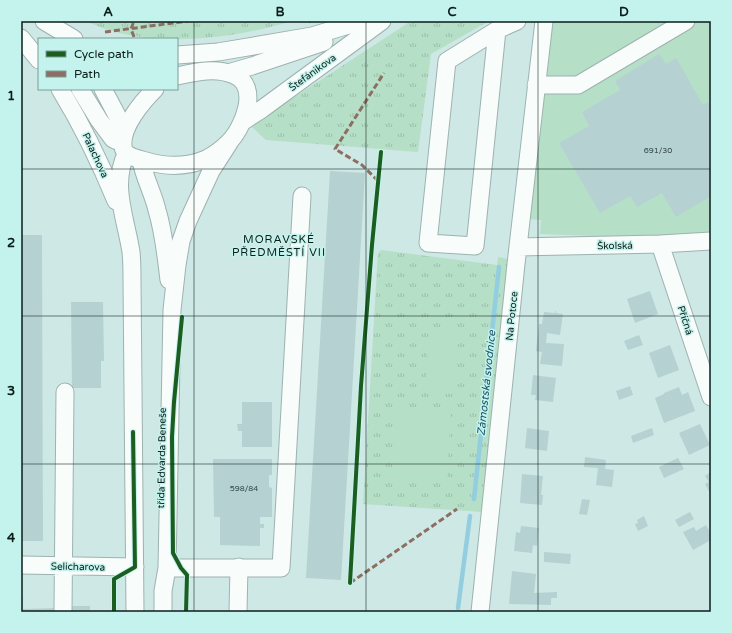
<svg xmlns="http://www.w3.org/2000/svg" width="732" height="633" font-family="'Varela Round',sans-serif">
<defs>
<pattern id="grass-tufts" width="24" height="20" patternUnits="userSpaceOnUse"><rect width="24" height="20" fill="#b5dfc6"/><path d="M3 7l-1-3M5 7V3M7 7l1-3M15 17l-1-3M17 17v-4M19 17l1-3" fill="none" stroke="#9abfaa"/></pattern>
</defs>
<rect width="100%" height="100%" fill="#cee8e5"/>
<!-- grass -->
<path fill="url(#grass-tufts)" d="M86 21H293C231 39 146 51 86 21Z
M411 21H489L431 54 418 152 266 140 252 127 261 119Z
M381 250 497 265 498 257 513 260 483 512 363 504 378 253Z"/>
<!-- garden -->
<path fill="#b5dfc6" d="M552 21H711V234L653 238 540 234 541 220 530 219Z
M429 328 459 329 455 394 425 392Z
M397 407 451 410 447 479 394 477Z"/>
<g fill="none" stroke-linecap="round" stroke-linejoin="round">
<!-- stream -->
<path stroke="#93cee0" stroke-width="4.5" d="M474 499 499 267
M458 608 470 516"/>
</g>
<!-- building -->
<path fill="#b6d1d2" d="M659 54 666 64 676 58 703 105 708 102 711 107V196L676 217 662 193 637 207 630 196 600 213 559 143 589 126 582 112 620 90 615 81Z
M330 171 365 173 341 580 306 578Z
M21 235H42L43 541H21Z
M650 291 658 314 635 323 627 299Z
M71 302H103L104 361H101V388H72Z
M555 311H556V313L563 314 560 335 547 333 546 343 564 344 562 366 540 364 542 352 536 351 539 324H542L544 312 555 313Z
M639 335 643 345 628 350 624 341Z
M670 345 679 370 658 378 649 353Z
M533 375 556 378 553 402 535 400 536 395H531Z
M630 386 633 395 619 400 616 391Z
M679 387 682 395 688 392 695 411 664 423 655 398 664 394V393Z
M242 402H272V447H242V431H238L237 424H242Z
M700 424 710 445 689 455 679 433Z
M527 428 549 431 547 451 525 448Z
M652 428 654 435 633 443 631 436Z
M585 457 606 460 605 469 614 470 612 487 596 485 598 468 584 467Z
M678 458 684 469 664 478 659 467Z
M213 459H272V475H269V487L272 488V517H260V524H264V528H260V546L220 545V517H214Z
M711 472V495L705 484 709 482 705 476Z
M522 474 543 476 541 495H543L542 505 520 503Z
M582 499 590 500 587 515 579 514Z
M690 512 694 519 679 527 675 520Z
M644 516 648 526 638 531 635 524 638 523 637 520Z
M706 525 711 534V540L693 550 683 532 694 527 696 531Z
M521 526 539 528 537 546 533 545 532 553 514 551 516 532 520 533Z
M544 552 571 554 570 564 544 562Z
M512 571 536 574 534 593 557 592V598H551V605L509 604Z
M21 597H23V609L57 608V612H21Z
M70 606H90V612H70Z"/>
<g fill="none" stroke-linecap="round" stroke-linejoin="round">
<!-- minor casing -->
<g stroke="#9eb2b0" stroke-width="19">
<path id="minor" d="M44 21 74 39
M497 30 475 246 428 243 447 61 497 30 517 21
M21 38 39 60
M177 55 218 52 312 36 362 21
M228 73 252 66 324 42
M536 85H578L686 21
M60 89C82 125 100 162 116 201
M80 89 99 120 113 139 122 143
M103 89 122 125 126 129
M155 89C142 102 121 127 123 146 123 156 138 159 146 161 166 167 187 167 206 159 214 155 222 149 228 143 243 129 261 86 234 75 216 67 195 72 177 76
M242 122 262 109 382 21
M126 154C111 186 126 219 131 252 132 261 132 271 132 280L135 612
M141 160C144 177 153 193 157 210 164 233 166 256 169 280
M660 244 711 397
M518 247 660 244 711 241
M21 565 135 567
M167 568H281L302 196
M63 612 65 392
M163 612V591L167 568 172 310 177 265 181 241 188 221 211 171 229 143
M238 612 239 567
M480 612 516 264 544 21"/>
</g>
<!-- minor -->
<use href="#minor" stroke="#f8fcfb" stroke-width="17"/>
<!-- quiet -->
<path stroke="#8d6e63" stroke-width="3" stroke-dasharray="6 3" stroke-linecap="butt" d="M310 21 311 22
M105 32 188 21
M134 37 131 29 134 21
M378 181 362 165 335 149 384 73
M350 583 457 509"/>
<!-- cycleway casing -->
<g stroke="#c4f3ed" stroke-width="6">
<path id="cycleway" d="M182 317 174 402 172 437 173 553 181 568 187 575 186 612
M350 583 361 386 372 245 381 152
M114 612V579L135 567 133 432"/>
</g>
<!-- cycleway -->
<use href="#cycleway" stroke="#1b5e20" stroke-width="4"/>
</g>
<!-- grid -->
<path fill="none" stroke="#0b1d1b" stroke-width="1" stroke-opacity="0.55" d="M194 21V612M366 21V612M538 21V612M21 169H711M21 316H711M21 464H711"/>
<g text-anchor="middle" stroke-width="3" stroke-linejoin="round" paint-order="stroke">
<!-- number labels -->
<g font-size="8" fill="#364b4a">
<text x="658" y="153">691/30</text>
<text x="244" y="491">598/84</text>
</g>
<!-- street labels -->
<g font-size="10" fill="#0b1d1b" stroke="#c4f3ed">
<text transform="translate(312 72) rotate(-36)" y="4">Štefánikova</text>
<text transform="translate(96 155) rotate(65)" y="4">Palachova</text>
<text transform="translate(615 245) rotate(-1)" y="4">Školská</text>
<text transform="translate(511 316) rotate(-84)" y="4">Na Potoce</text>
<text transform="translate(686 320) rotate(72)" y="4">Příčná</text>
<text transform="translate(161 458) rotate(-89)" y="4">třída Edvarda Beneše</text>
<text transform="translate(78 566) rotate(1)" y="4">Selicharova</text>
</g>
<!-- neighbourhood labels -->
<g font-size="11" letter-spacing="1" fill="#0b1d1b" stroke="#c4f3ed">
<text x="279" y="243">MORAVSKÉ<tspan x="279" dy="13">PŘEDMĚSTÍ VII</tspan></text>
</g>
<!-- water labels -->
<g font-size="11" font-style="italic" fill="#175366" stroke="#c4f3ed">
<text transform="translate(486 383) rotate(-84)" y="4">Zámostská svodnice</text>
</g>
</g>
<!-- border -->
<rect width="732" height="633" fill="none" stroke="#c4f3ed" stroke-width="44"/>
<!-- legend -->
<rect x="38" y="38" width="140" height="52" fill="#c4f3ed" stroke="#7a9d99"/>
<rect x="46" y="51" width="20" height="6" fill="#1b5e20" stroke="#7a9d99"/>
<text x="74" y="58" font-size="12" fill="#0b1d1b">Cycle path</text>
<rect x="46" y="71" width="20" height="6" fill="#8d6e63" stroke="#7a9d99"/>
<text x="74" y="78" font-size="12" fill="#0b1d1b">Path</text>
<rect x="22" y="22" width="688" height="589" fill="none" stroke="#0b1d1b" stroke-width="1.5"/>
<g font-size="13" text-anchor="middle" font-weight="bold" fill="#0b1d1b">
<text x="108" y="16">A</text>
<text x="280" y="16">B</text>
<text x="452" y="16">C</text>
<text x="624" y="16">D</text>
<text x="11" y="100">1</text>
<text x="11" y="247">2</text>
<text x="11" y="395">3</text>
<text x="11" y="542">4</text>
</g>
</svg>
